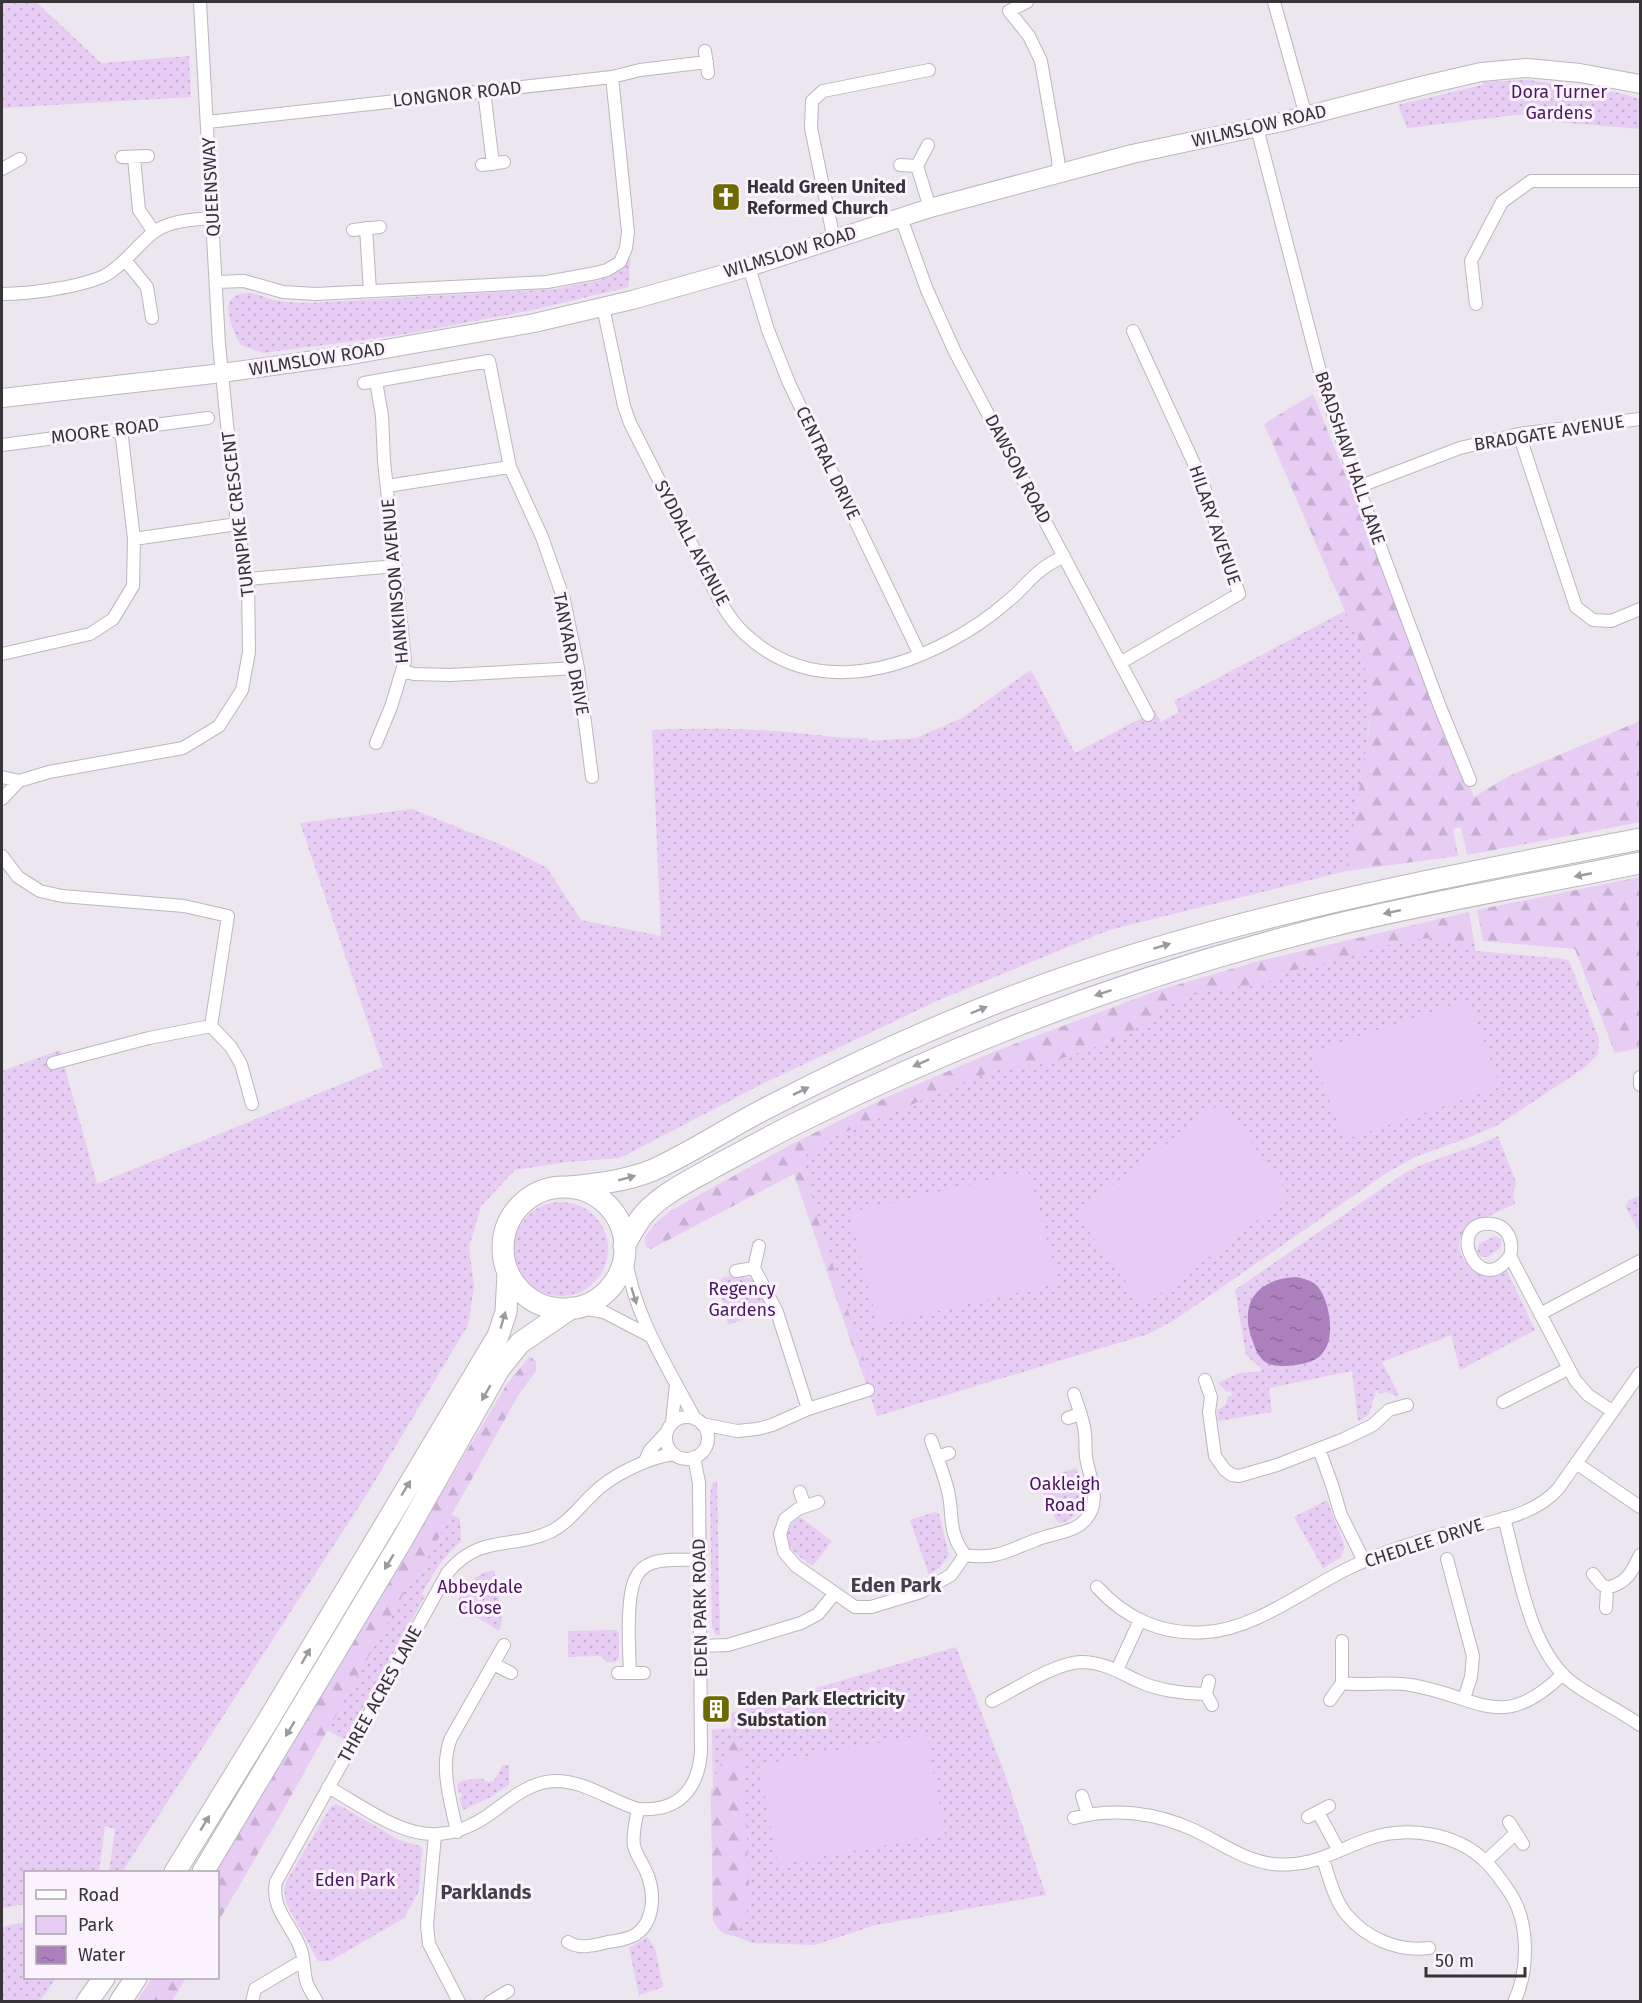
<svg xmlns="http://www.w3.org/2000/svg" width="1642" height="2003" font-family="'Fira Sans',sans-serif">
<defs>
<pattern id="green-dots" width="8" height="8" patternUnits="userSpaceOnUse" patternTransform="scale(1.5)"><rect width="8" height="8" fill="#e7ccf3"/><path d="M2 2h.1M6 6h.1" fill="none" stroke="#c7b0d1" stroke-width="1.8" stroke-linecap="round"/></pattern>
<pattern id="forest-firs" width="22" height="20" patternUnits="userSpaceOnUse" patternTransform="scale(1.5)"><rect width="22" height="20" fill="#e7ccf3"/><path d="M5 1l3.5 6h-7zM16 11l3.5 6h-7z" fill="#c7b0d1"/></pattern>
<pattern id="water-ripples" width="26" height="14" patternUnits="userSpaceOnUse" patternTransform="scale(1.5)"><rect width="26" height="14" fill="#ab80bc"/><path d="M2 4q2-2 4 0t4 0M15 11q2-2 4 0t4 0" fill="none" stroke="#8c6a9a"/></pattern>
</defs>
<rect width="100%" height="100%" fill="#ece6ef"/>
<!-- green -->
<path fill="url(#green-dots)" d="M2 2H36L101 63 189 56 191 97 2 108Z
M1528 80 1620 93 1640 99V129L1545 121V115H1516L1407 128 1398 105 1482 85 1484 82Z
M630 253 629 287 528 311 400 335 263 353 241 345C233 331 214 294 247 293 256 293 263 297 271 299 283 302 296 303 308 303L556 289 600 280 613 274 625 264Z
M1345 611C1351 621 1358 632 1362 644 1382 707 1357 805 1346 871L1109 930 941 999 760 1085 620 1158 567 1162 515 1170 481 1206 469 1247 474 1287 468 1325 367 1494 122 1872H109L115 1829 105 1826 99 1872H26L25 1904 2 1908V1071L60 1050 97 1184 383 1067 300 823 412 809 504 846 547 868 581 920 661 936 652 730C697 728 741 728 786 732 813 734 841 739 868 738L869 741 916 738 962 718 1031 670 1075 753 1155 711 1161 722 1179 712 1174 701Z
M1471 927 1476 951 1564 959 1569 961 1599 1038 1598 1054 1584 1068 1498 1125 1465 1139 1417 1156 1385 1174 1176 1319 1148 1334 877 1416 787 1154 1202 979Z
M1498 1136 1516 1182 1513 1195 1515 1204C1501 1211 1470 1222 1462 1235 1451 1252 1474 1279 1493 1275 1498 1274 1503 1271 1506 1269L1535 1330 1460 1370 1451 1335 1382 1362 1399 1395 1397 1396 1386 1392 1379 1394 1377 1390H1375C1376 1401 1376 1391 1373 1401 1369 1414 1372 1414 1358 1421L1352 1371 1269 1388 1272 1412 1218 1421 1217 1411 1226 1404 1228 1397 1232 1395 1231 1391 1227 1392 1218 1383 1239 1373 1261 1371V1368L1246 1355 1235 1290 1403 1174C1433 1157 1468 1151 1498 1136Z
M1640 1196V1234L1625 1206 1629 1200Z
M514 1249a47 47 0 1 1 94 0a47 47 0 1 1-94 0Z
M1495 1236 1501 1239V1247L1488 1257H1481L1477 1252 1479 1244Z
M733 1276 751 1278 769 1310 728 1325 726 1314 722 1310 725 1306C720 1297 717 1287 722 1278Z
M1076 1468C1090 1488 1085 1517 1060 1523L1057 1521 1037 1481Z
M717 1481 720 1635H716L712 1626 710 1494 713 1482Z
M1327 1500 1345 1547 1340 1558 1323 1568 1294 1517Z
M935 1512 939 1514 949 1555 940 1567 929 1575 910 1520Z
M451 1514 460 1519 461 1541C442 1559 434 1571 422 1594L425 1596 345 1740 327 1730 409 1584 412 1585Z
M800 1517 832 1541 813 1566C794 1554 772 1536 800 1517Z
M494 1570 502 1622 499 1631 456 1604C466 1586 473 1574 494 1570Z
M616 1630 619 1633V1657L615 1662H607L601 1656 568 1657V1631Z
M956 1647 1003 1769 1046 1895 876 1925 814 1945 752 1943 735 1936 736 1934 713 1920 711 1789H713L712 1730 731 1728V1713Z
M503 1765H509V1785L491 1797 463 1810 459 1798 462 1797 461 1793H459L457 1785 461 1781 481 1778 488 1782 494 1781Z
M337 1804 399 1840 420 1846 422 1849 419 1891 404 1918 330 1961H318L286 1903 284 1889 287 1880 331 1806Z
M25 1922 26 1978H56L40 2001H2V1927Z
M647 1937 655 1948 663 1987 639 1995 629 1948Z"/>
<!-- forest -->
<path fill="url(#forest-firs)" d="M1313 394 1474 797 1509 776 1640 721V822L1467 855 1461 827 1453 829 1458 856 1346 871 1369 730V699L1362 644 1345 611 1264 424Z
M1640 877V1048L1615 1053 1575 949 1483 941 1477 910Z
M1469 912 1474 942 1462 946 1430 938 1412 940 1366 950 1318 965 1289 971 1266 983 1203 991 1174 1003 1131 1032 1107 1043 1045 1064 1005 1068 988 1073 826 1140 805 1156 806 1173 818 1220 870 1377 866 1381 857 1354H855L794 1174 651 1249 646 1247 645 1237 657 1222 670 1211 790 1145 885 1098 991 1053 1156 991 1259 961Z
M530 1356 536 1362V1371L519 1394 412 1586 409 1584 277 1821 218 1922V1872H215L507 1384Z
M732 1736H738L740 1740 745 1791 749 1888 747 1911 742 1925 735 1936C724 1935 718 1931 713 1920L711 1789H713L714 1780Z
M152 1978H186L172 2001H137Z"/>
<!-- pitch -->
<path fill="#e7ccf3" d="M1468 1000 1501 1087 1344 1140 1311 1052Z
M1222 1102 1290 1196 1144 1306 1075 1213Z
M1028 1171 1059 1283 878 1325 849 1212Z
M926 1734 945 1834 778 1865 759 1765Z"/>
<!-- water -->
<path fill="url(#water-ripples)" d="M1296 1277C1302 1278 1309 1280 1314 1283 1329 1294 1336 1336 1324 1351 1318 1361 1307 1363 1296 1365 1288 1366 1277 1367 1269 1364 1260 1360 1256 1351 1253 1342 1238 1304 1256 1279 1296 1277Z"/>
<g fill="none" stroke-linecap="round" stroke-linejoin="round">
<!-- minor casing -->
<g stroke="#bdb6c0" stroke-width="14">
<path id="minor" d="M1027 2 1009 11 1029 36 1041 61 1058 159 1059 174
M1274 2 1306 116
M705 51 708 73
M484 91 493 164
M208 122 612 77 640 70 707 62
M1257 128 1324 387 1358 487 1440 707 1470 780
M928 145 917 166 930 208
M122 157 148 156
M134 158 139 210 154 232
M482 165 504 162
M900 165 917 166
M2 169 20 159
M901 218 927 290 955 352 1148 715
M366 228 370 291
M353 230 380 227
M834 240 811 128 812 101 823 91 929 70
M125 260 147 287 152 318
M749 267 768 330 789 383 920 655
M216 282 244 281 283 292 316 294 547 282 596 273 607 270 620 262 626 248 628 232 612 77
M2 294C29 294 82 287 106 275 125 264 137 245 154 232 171 220 193 220 212 218
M1476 304 1471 261 1502 202 1531 181H1640
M603 307 624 406 630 423C652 466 674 510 696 553 710 580 722 613 745 634 805 690 882 677 948 642 969 631 990 617 1008 601 1020 592 1029 579 1041 570 1048 564 1057 560 1064 556
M364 383 489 361 510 467 542 537 564 600 578 668 592 777
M1519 434 1576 607 1593 620 1611 621 1640 609
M2 445 208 418
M387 486 510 467
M1358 487 1460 448 1519 434 1640 419
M134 539 237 524
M248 579 396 566
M2 654 90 634 113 619 133 586 134 539 121 429
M1120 663 1239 594 1202 481 1133 331
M403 671 414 674 450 675 578 668
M376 743 391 707 405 661 384 461 382 416 376 381
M2 777 19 781
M2 799 19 781 49 772 183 748 219 726 242 690 249 652 248 579 237 524 219 344 200 2
M2 856 18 877 40 891 62 896 184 906 228 916 211 1026
M211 1026 231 1047 241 1064 252 1104
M53 1063 149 1038 211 1026
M1640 1077V1085
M625 1254C634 1316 666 1364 695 1419
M1510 1256C1478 1302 1443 1219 1492 1224 1508 1226 1514 1242 1510 1256L1575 1380 1588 1395 1612 1411
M754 1268 777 1312 808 1409
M736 1271 754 1268 759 1246
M577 1307 604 1312 650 1336
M1540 1314 1640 1261
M1205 1380 1211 1397 1209 1412 1215 1456 1225 1470 1232 1475 1239 1476 1277 1465 1344 1439 1373 1425 1389 1410 1407 1405
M1503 1402 1568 1369
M666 1438a21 21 0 1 1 42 0a21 21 0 1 1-42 0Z
M1068 1418 1080 1414
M672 1423 676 1384
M702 1424 737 1431 757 1429 772 1425 808 1409 868 1390
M931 1440C937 1457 944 1474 948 1491 954 1516 947 1531 965 1555
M1319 1449 1332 1485 1341 1515 1364 1561
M937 1457 949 1453
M645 1461 650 1450 666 1433
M1576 1463 1640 1507
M800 1492 805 1506
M818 1502 798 1509 785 1519 780 1534 784 1552 796 1566 855 1607H871L921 1592 951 1575 965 1555
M1504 1518C1518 1568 1528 1646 1570 1681 1592 1698 1618 1709 1640 1725
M965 1555C996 1560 1009 1550 1036 1540 1052 1533 1075 1533 1086 1519 1102 1501 1089 1477 1086 1457 1085 1449 1086 1442 1085 1434 1084 1420 1078 1407 1074 1394
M1447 1559 1473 1656 1471 1677 1464 1699
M1593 1574 1601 1584 1607 1588C1627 1583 1632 1572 1640 1555
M1097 1587C1125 1618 1163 1636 1206 1632 1255 1629 1304 1590 1347 1569 1381 1552 1417 1542 1454 1531 1489 1522 1533 1517 1558 1489L1640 1373
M1606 1608 1607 1588
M700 1646 728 1645 801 1623 818 1614 835 1593
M493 1664 511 1673
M1117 1670 1140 1620
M618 1673H644
M630 1673C629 1649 626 1600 635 1579 638 1572 644 1566 652 1563 666 1558 684 1560 699 1560
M1209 1681 1206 1694 1212 1705
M1342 1683C1365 1686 1389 1681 1411 1685 1481 1697 1501 1734 1563 1674
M1330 1700 1342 1683V1641
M992 1701C1016 1689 1055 1663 1081 1662 1103 1662 1119 1672 1138 1681 1157 1690 1184 1694 1206 1694
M328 1787C391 1823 431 1861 498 1808 515 1795 534 1781 556 1781 585 1781 611 1801 638 1809 678 1812 698 1790 701 1752L699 1483 694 1457
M1082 1796 1088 1814
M1318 1812 1339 1851
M1308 1817 1329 1806
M1074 1818C1114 1807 1157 1813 1194 1830 1221 1843 1243 1860 1273 1864 1311 1868 1335 1851 1368 1839 1407 1825 1458 1833 1487 1863 1497 1873 1504 1884 1512 1896 1529 1925 1529 1971 1514 2002
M1509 1822 1523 1844
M457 1832C451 1802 439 1767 451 1738L504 1645
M435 1835 427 1925 429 1944 459 2002
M1323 1859C1329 1877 1334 1899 1346 1914 1366 1938 1397 1952 1429 1948
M1486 1861 1516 1833
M568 1942C580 1950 595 1945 608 1942 617 1941 627 1939 635 1935 654 1923 655 1895 648 1876 644 1865 637 1857 634 1846 632 1834 636 1821 638 1809
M252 2002 255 1989 302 1961
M317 2002C314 1995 307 1987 306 1980 304 1971 304 1962 302 1953 295 1927 270 1911 276 1882L448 1572C481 1533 513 1550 552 1531 569 1522 579 1507 593 1494 610 1476 649 1457 674 1454
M490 2002 508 1991"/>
</g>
<!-- secondary casing -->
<g stroke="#bdb6c0" stroke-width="20">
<path id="secondary" d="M2 398 222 373 351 355 534 323 632 300 749 267 930 208 1132 154 1282 122 1425 85 1481 72 1527 68 1580 73 1640 84"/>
</g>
<!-- trunk casing -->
<g stroke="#bdb6c0" stroke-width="23">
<path id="trunk" d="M569 1187C598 1184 626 1181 653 1170 691 1153 726 1129 763 1110 842 1069 923 1031 1006 999 1211 920 1426 881 1640 839
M503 1248a61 61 0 1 1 122 0a61 61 0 1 1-122 0Z
M624 1246C631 1234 636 1223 645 1213 663 1193 691 1180 714 1167 742 1152 769 1137 797 1123 969 1037 1144 972 1331 926 1433 901 1537 884 1640 863
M175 1872 269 1719 498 1336 506 1312 508 1273
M203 1872 402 1540 499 1369 520 1343 571 1308
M87 2002 104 1978
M120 2002 136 1978"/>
</g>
<!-- minor -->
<use href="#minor" stroke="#fff" stroke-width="12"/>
<!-- secondary -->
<use href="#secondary" stroke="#fff" stroke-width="18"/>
<!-- trunk -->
<use href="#trunk" stroke="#fff" stroke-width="21"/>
</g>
<!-- one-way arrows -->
<defs><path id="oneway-solid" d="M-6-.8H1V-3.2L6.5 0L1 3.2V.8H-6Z" transform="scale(1.5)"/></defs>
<g fill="#9b9a9c">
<use href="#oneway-solid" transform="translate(1583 875) rotate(169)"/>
<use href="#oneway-solid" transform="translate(1392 912) rotate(168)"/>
<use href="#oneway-solid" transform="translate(1162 946) rotate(-17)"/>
<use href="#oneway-solid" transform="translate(1103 993) rotate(162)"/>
<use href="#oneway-solid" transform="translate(979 1010) rotate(-22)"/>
<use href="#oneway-solid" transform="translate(921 1063) rotate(156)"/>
<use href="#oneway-solid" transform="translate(801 1091) rotate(-26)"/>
<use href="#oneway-solid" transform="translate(627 1178) rotate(-15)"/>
<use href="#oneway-solid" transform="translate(634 1296) rotate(73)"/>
<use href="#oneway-solid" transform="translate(503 1320) rotate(-74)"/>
<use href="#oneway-solid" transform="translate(486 1393) rotate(120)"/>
<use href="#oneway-solid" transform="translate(406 1488) rotate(-59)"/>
<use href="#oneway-solid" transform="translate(389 1562) rotate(121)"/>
<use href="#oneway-solid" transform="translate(306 1656) rotate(-60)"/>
<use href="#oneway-solid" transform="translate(290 1729) rotate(121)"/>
<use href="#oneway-solid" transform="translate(205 1823) rotate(-59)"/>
</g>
<!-- icons -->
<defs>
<g id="church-square" transform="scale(1.5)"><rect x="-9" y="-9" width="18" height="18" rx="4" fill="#6e6901" stroke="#faf3fd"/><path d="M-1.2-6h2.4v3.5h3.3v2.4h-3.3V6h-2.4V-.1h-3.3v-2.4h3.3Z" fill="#fff"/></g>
<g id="building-square" transform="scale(1.5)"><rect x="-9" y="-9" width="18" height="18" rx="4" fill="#6e6901" stroke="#faf3fd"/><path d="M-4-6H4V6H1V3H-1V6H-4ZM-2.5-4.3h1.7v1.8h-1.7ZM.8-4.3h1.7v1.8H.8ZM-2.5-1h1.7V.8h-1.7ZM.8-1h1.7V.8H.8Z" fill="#fff"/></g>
</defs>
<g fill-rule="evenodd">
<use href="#church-square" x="726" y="197"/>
<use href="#building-square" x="716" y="1709"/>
</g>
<g text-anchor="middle" stroke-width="6" stroke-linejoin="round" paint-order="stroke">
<!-- park labels -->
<g font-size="18" fill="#4e1761" stroke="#faf3fd">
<text x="1559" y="98">Dora Turner<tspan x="1559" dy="21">Gardens</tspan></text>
<text x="742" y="1295">Regency<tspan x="742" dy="21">Gardens</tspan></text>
<text x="1065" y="1490">Oakleigh<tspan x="1065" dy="21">Road</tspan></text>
<text x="480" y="1593">Abbeydale<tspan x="480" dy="21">Close</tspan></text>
<text x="355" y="1886">Eden Park</text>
</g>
<!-- street labels -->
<g font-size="18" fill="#373438" stroke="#faf3fd">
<text transform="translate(457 94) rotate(-6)" y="6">LONGNOR ROAD</text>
<text transform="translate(1259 126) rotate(-13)" y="6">WILMSLOW ROAD</text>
<text transform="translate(211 187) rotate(-93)" y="6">QUEENSWAY</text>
<text transform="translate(790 252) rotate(-17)" y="6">WILMSLOW ROAD</text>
<text transform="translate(317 359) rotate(-9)" y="6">WILMSLOW ROAD</text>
<text transform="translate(105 431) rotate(-7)" y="6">MOORE ROAD</text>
<text transform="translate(1549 433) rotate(-9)" y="6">BRADGATE AVENUE</text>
<text transform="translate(1350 458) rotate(71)" y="6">BRADSHAW HALL LANE</text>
<text transform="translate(828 463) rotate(64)" y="6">CENTRAL DRIVE</text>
<text transform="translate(1018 469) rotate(62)" y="6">DAWSON ROAD</text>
<text transform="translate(238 514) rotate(-97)" y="6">TURNPIKE CRESCENT</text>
<text transform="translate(1215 525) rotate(71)" y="6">HILARY AVENUE</text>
<text transform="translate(692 543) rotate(62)" y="6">SYDDALL AVENUE</text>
<text transform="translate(395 581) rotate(-95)" y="6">HANKINSON AVENUE</text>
<text transform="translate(571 654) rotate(79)" y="6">TANYARD DRIVE</text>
<text transform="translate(1424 1543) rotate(-18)" y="6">CHEDLEE DRIVE</text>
<text transform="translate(700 1608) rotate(-91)" y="6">EDEN PARK ROAD</text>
<text transform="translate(380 1694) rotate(-61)" y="6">THREE ACRES LANE</text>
</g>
<!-- poi labels -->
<g font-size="18" font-weight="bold" fill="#373438" stroke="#faf3fd" text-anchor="start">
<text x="747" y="193">Heald Green United<tspan x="747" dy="21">Reformed Church</tspan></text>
<text x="737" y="1705">Eden Park Electricity<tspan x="737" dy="21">Substation</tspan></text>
</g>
<!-- neighbourhood labels -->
<g font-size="20" font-weight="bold" fill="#454048" stroke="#faf3fd">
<text x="896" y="1592">Eden Park</text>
<text x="486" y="1899">Parklands</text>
</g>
</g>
<!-- border -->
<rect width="1642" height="2003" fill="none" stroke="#373438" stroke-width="6"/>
<!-- legend -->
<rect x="24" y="1871" width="195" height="108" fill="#faf3fd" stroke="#aca7ae" stroke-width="1.5"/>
<rect x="36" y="1890" width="30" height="9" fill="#ffffff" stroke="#aca7ae" stroke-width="1.5"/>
<text x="78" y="1901" font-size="18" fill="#373438">Road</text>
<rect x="36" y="1916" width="30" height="18" fill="#e7ccf3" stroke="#aca7ae" stroke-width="1.5"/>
<text x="78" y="1931" font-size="18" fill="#373438">Park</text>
<rect x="36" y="1946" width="30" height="18" fill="url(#water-ripples)" stroke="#aca7ae" stroke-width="1.5"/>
<text x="78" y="1961" font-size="18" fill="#373438">Water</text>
<!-- scale -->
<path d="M1426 1967v9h99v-9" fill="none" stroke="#373438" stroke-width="3"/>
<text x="1435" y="1967" font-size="18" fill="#373438" stroke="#faf3fd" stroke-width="4.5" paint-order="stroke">50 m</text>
</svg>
